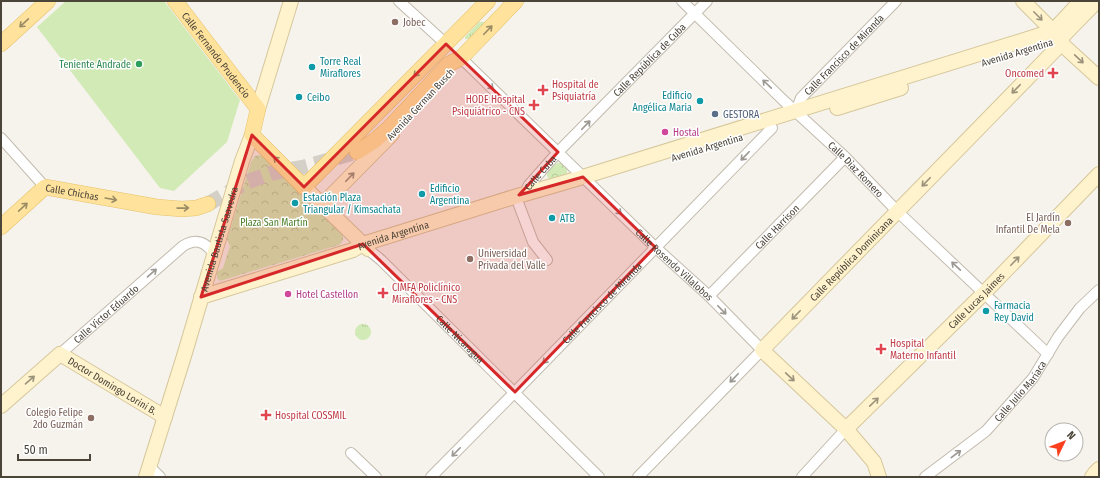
<svg xmlns="http://www.w3.org/2000/svg" width="1100" height="478" font-family="'Fira Sans Condensed',sans-serif">
<defs>
<pattern id="grass-tufts" width="24" height="20" patternUnits="userSpaceOnUse"><rect width="24" height="20" fill="#d2eab5"/><path d="M3 7l-1-3M5 7V3M7 7l1-3M15 17l-1-3M17 17v-4M19 17l1-3" fill="none" stroke="#b6ca9c"/></pattern>
<pattern id="park-crowns" width="20" height="18" patternUnits="userSpaceOnUse"><rect width="20" height="18" fill="#d2eab5"/><path d="M2 6a3 3 0 1 1 6 0M12 15a3 3 0 1 1 6 0" fill="none" stroke="#b6ca9c"/></pattern>
</defs>
<rect width="100%" height="100%" fill="#f6f3ec"/>
<!-- grass -->
<path fill="url(#grass-tufts)" d="M479 22H488L469 41 468 39H465V37Z
M355 332a8 8 0 1 1 16 0a8 8 0 1 1-16 0Z"/>
<!-- park -->
<path fill="url(#park-crowns)" d="M259 155 265 157 341 232C344 237 344 241 339 245L220 281 217 278V272L223 268 230 246 227 240 251 162 255 156Z
M558 163H562L567 168V173L565 176 551 180 548 178 547 175C548 170 554 165 558 163Z"/>
<!-- pitch -->
<path fill="#d2eab5" d="M66 1H164L240 100 227 142 174 191 160 188 37 27Z"/>
<g fill="none" stroke-linecap="round" stroke-linejoin="round">
<!-- primary-tunnel -->
<path stroke="#d4d0c8" stroke-width="15" stroke-dasharray="15 8" stroke-linecap="butt" d="M208 204 247 182 272 173 304 167 357 152"/>
<!-- minor casing -->
<g stroke="#c2bbae" stroke-width="12">
<g id="minor">
<path d="M399 1 446 44"/>
<path id="s1" d="M682 1 783 100 845 157 897 211 1048 354"/>
<path id="s2" d="M461 58 655 247 709 296 762 350 638 477"/>
<path id="s3" d="M796 111 801 98 896 1"/>
<path d="M1 138 45 187"/>
<path id="s4" d="M524 194 529 185 558 152 707 1"/>
<path d="M519 205 533 242 547 260"/>
<path id="s5" d="M370 251 381 260 599 477"/>
<path id="s6" d="M709 296 845 157"/>
<path id="s7" d="M60 354 183 246C196 238 205 241 214 254"/>
<path d="M351 453 376 477"/>
<path d="M150 467 160 477"/>
<path id="s8" d="M431 477 515 392 772 128"/>
<path d="M802 477 846 429"/>
<path id="s9" d="M925 477 986 431 1033 378 1058 337 1080 308 1099 290"/>
</g>
</g>
<!-- secondary casing -->
<g stroke="#d6c79b" stroke-width="16">
<g id="secondary">
<path d="M1023 1 1053 31 1065 47 1099 78"/>
<path d="M837 108 901 88"/>
<path d="M258 109 291 1"/>
<path d="M304 187 368 249"/>
<path d="M322 205 392 134"/>
<path id="s10" d="M201 297 353 250 363 244 514 197 573 180 1037 36 1053 31 1081 1"/>
<path id="s11" d="M1 406 60 354 165 417"/>
<path id="s12" d="M846 429 984 293 1099 174"/>
<path id="s13" d="M146 477 184 356 242 161 252 135"/>
<path id="s14" d="M879 477 874 462 846 429 762 350 1056 49 1060 39 1097 1"/>
<path d="M1092 477 1095 473 1099 469"/>
</g>
</g>
<!-- primary casing -->
<g stroke="#e6c16a" stroke-width="16">
<g id="primary">
<path id="s15" d="M175 1 258 109 252 135 304 187 488 1"/>
<path d="M1 44 48 1"/>
<path d="M357 152 374 141 389 128 449 64 461 58 516 1"/>
<path id="s16" d="M1 227 45 187 157 207 182 209 196 208 208 204"/>
</g>
</g>
<!-- minor -->
<use href="#minor" stroke="#fff" stroke-width="10"/>
<!-- secondary -->
<use href="#secondary" stroke="#fff3cd" stroke-width="14"/>
<!-- primary -->
<use href="#primary" stroke="#ffe39c" stroke-width="15"/>
</g>
<!-- one-way arrows -->
<defs><path id="oneway-shaft" d="M-6 0H5M1.5-3L5.5 0L1.5 3" fill="none" stroke-width="1.6" stroke-linecap="round" stroke-linejoin="round"/></defs>
<g stroke="#9c937c">
<use href="#oneway-shaft" transform="translate(1038 16) rotate(45)"/>
<use href="#oneway-shaft" transform="translate(1079 59) rotate(43)"/>
<use href="#oneway-shaft" transform="translate(1016 89) rotate(134)"/>
<use href="#oneway-shaft" transform="translate(350 177) rotate(-46)"/>
<use href="#oneway-shaft" transform="translate(926 182) rotate(134)"/>
<use href="#oneway-shaft" transform="translate(1015 261) rotate(-46)"/>
<use href="#oneway-shaft" transform="translate(796 315) rotate(134)"/>
<use href="#oneway-shaft" transform="translate(790 377) rotate(43)"/>
<use href="#oneway-shaft" transform="translate(30 380) rotate(-41)"/>
<use href="#oneway-shaft" transform="translate(874 402) rotate(-44)"/>
</g>
<g stroke="#9c8c66">
<use href="#oneway-shaft" transform="translate(24 23) rotate(137)"/>
<use href="#oneway-shaft" transform="translate(488 30) rotate(-46)"/>
<use href="#oneway-shaft" transform="translate(418 72) rotate(134)"/>
<use href="#oneway-shaft" transform="translate(278 161) rotate(-136)"/>
<use href="#oneway-shaft" transform="translate(111 199) rotate(10)"/>
<use href="#oneway-shaft" transform="translate(23 207) rotate(-43)"/>
<use href="#oneway-shaft" transform="translate(183 208) rotate(-1)"/>
</g>
<g stroke="#9c9892">
<use href="#oneway-shaft" transform="translate(767 84) rotate(-136)"/>
<use href="#oneway-shaft" transform="translate(489 85) rotate(44)"/>
<use href="#oneway-shaft" transform="translate(586 125) rotate(-46)"/>
<use href="#oneway-shaft" transform="translate(745 156) rotate(134)"/>
<use href="#oneway-shaft" transform="translate(617 210) rotate(44)"/>
<use href="#oneway-shaft" transform="translate(956 266) rotate(-137)"/>
<use href="#oneway-shaft" transform="translate(152 273) rotate(-41)"/>
<use href="#oneway-shaft" transform="translate(722 310) rotate(46)"/>
<use href="#oneway-shaft" transform="translate(547 359) rotate(134)"/>
<use href="#oneway-shaft" transform="translate(734 378) rotate(134)"/>
<use href="#oneway-shaft" transform="translate(456 452) rotate(135)"/>
<use href="#oneway-shaft" transform="translate(956 454) rotate(-37)"/>
</g>
<!-- marked area -->
<path fill="#d62828" fill-opacity="0.2" stroke="#d62828" stroke-width="3" stroke-linejoin="round" d="M446 44 558 152 519 195 583 177 655 247 515 392 363 244 201 297 252 135 304 187Z"/>
<!-- markers -->
<g fill="#8d6e63" stroke="#fff" stroke-width="1.5">
<circle cx="395" cy="22" r="4"/>
<circle cx="1068" cy="223" r="4"/>
<circle cx="470" cy="259" r="4"/>
<circle cx="91" cy="418" r="4"/>
</g>
<circle fill="#2e9e5b" stroke="#fff" stroke-width="1.5" cx="139" cy="64" r="4"/>
<g fill="#0f9aa8" stroke="#fff" stroke-width="1.5">
<circle cx="312" cy="67" r="4"/>
<circle cx="299" cy="97" r="4"/>
<circle cx="700" cy="101" r="4"/>
<circle cx="422" cy="194" r="4"/>
<circle cx="295" cy="203" r="4"/>
<circle cx="552" cy="218" r="4"/>
<circle cx="986" cy="311" r="4"/>
</g>
<g fill="#e0444e" stroke="#fff" stroke-width="1.5">
<path d="M1051 67h4v4h4v4h-4v4h-4v-4h-4v-4h4z"/>
<path d="M541 84h4v4h4v4h-4v4h-4v-4h-4v-4h4z"/>
<path d="M532 99h4v4h4v4h-4v4h-4v-4h-4v-4h4z"/>
<path d="M381 287h4v4h4v4h-4v4h-4v-4h-4v-4h4z"/>
<path d="M879 343h4v4h4v4h-4v4h-4v-4h-4v-4h4z"/>
<path d="M264 409h4v4h4v4h-4v4h-4v-4h-4v-4h4z"/>
</g>
<circle fill="#5c6f8a" stroke="#fff" stroke-width="1.5" cx="715" cy="114" r="4"/>
<g fill="#d1479c" stroke="#fff" stroke-width="1.5">
<circle cx="665" cy="132" r="4"/>
<circle cx="288" cy="294" r="4"/>
</g>
<g text-anchor="middle" stroke-width="3" stroke-linejoin="round" paint-order="stroke">
<!-- education labels -->
<g font-size="10" fill="#785e54" stroke="#fff" text-anchor="start">
<text x="403" y="26">Jobec</text>
<text x="1060" y="221" text-anchor="end">El Jardín<tspan x="1060" dy="12">Infantil De Mela</tspan></text>
<text x="478" y="257">Universidad<tspan x="478" dy="12">Privada del Valle</tspan></text>
<text x="83" y="416" text-anchor="end">Colegio Felipe<tspan x="83" dy="12">2do Guzmán</tspan></text>
</g>
<!-- street labels -->
<g font-size="10" fill="#4b4439" stroke="#fff">
<text transform="translate(1017 52) rotate(-17)" y="4">Avenida Argentina</text>
<text dy="4" stroke="none"><textPath href="#s3" startOffset="75">Calle Francisco de Miranda</textPath></text>
<text dy="4" stroke="none"><textPath href="#s15" startOffset="68">Calle Fernando Prudencio</textPath></text>
<text dy="4" stroke="none"><textPath href="#s4" startOffset="184">Calle República de Cuba</textPath></text>
<text transform="translate(420 104) rotate(-47)" y="4">Avenida German Busch</text>
<text transform="translate(707 147) rotate(-17)" y="4">Avenida Argentina</text>
<text dy="4" stroke="none"><textPath href="#s1" startOffset="242">Calle Diaz Romero</textPath></text>
<text dy="4" stroke="none"><textPath href="#s4" startOffset="27">Calle Cuba</textPath></text>
<text dy="4" stroke="none"><textPath href="#s16" startOffset="87">Calle Chichas</textPath></text>
<text dy="4" stroke="none"><textPath href="#s6" startOffset="97">Calle Harrison</textPath></text>
<text dy="4" stroke="none"><textPath href="#s10" startOffset="202">Avenida Argentina</textPath></text>
<text dy="4" stroke="none"><textPath href="#s13" startOffset="249">Avenida Bautista Saavedra</textPath></text>
<text dy="4" stroke="none"><textPath href="#s14" startOffset="302">Calle República Dominicana</textPath></text>
<text dy="4" stroke="none"><textPath href="#s2" startOffset="297">Calle Rosendo Villalobos</textPath></text>
<text dy="4" stroke="none"><textPath href="#s12" startOffset="183">Calle Lucas Jaimes</textPath></text>
<text dy="4" stroke="none"><textPath href="#s8" startOffset="244">Calle Francisco de Miranda</textPath></text>
<text dy="4" stroke="none"><textPath href="#s7" startOffset="61">Calle Victor Eduardo</textPath></text>
<text dy="4" stroke="none"><textPath href="#s5" startOffset="126">Calle Nicaragua</textPath></text>
<text dy="4" stroke="none"><textPath href="#s11" startOffset="140">Doctor Domingo Lorini B.</textPath></text>
<text dy="4" stroke="none"><textPath href="#s9" startOffset="129">Calle Julio Mariaca</textPath></text>
</g>
<!-- culture labels -->
<g font-size="10" fill="#0d838f" stroke="#fff" text-anchor="start">
<text x="320" y="65">Torre Real<tspan x="320" dy="12">Miraflores</tspan></text>
<text x="692" y="99" text-anchor="end">Edificio<tspan x="692" dy="12">Angélica Maria</tspan></text>
<text x="307" y="101">Ceibo</text>
<text x="430" y="192">Edificio<tspan x="430" dy="12">Argentina</tspan></text>
<text x="303" y="201">Estación Plaza<tspan x="303" dy="12">Triangular / Kimsachata</tspan></text>
<text x="560" y="222">ATB</text>
<text x="994" y="309">Farmacia<tspan x="994" dy="12">Rey David</tspan></text>
</g>
<!-- leisure labels -->
<g font-size="10" fill="#27864d" stroke="#fff" text-anchor="end">
<text x="131" y="68">Teniente Andrade</text>
</g>
<!-- health labels -->
<g font-size="10" fill="#be3a42" stroke="#fff" text-anchor="start">
<text x="1044" y="77" text-anchor="end">Oncomed</text>
<text x="552" y="88">Hospital de<tspan x="552" dy="12">Psiquiatría</tspan></text>
<text x="525" y="103" text-anchor="end">HODE Hospital<tspan x="525" dy="12">Psiquiátrico - CNS</tspan></text>
<text x="392" y="291">CIMFA Policlínico<tspan x="392" dy="12">Miraflores - CNS</tspan></text>
<text x="890" y="347">Hospital<tspan x="890" dy="12">Materno Infantil</tspan></text>
<text x="275" y="419">Hospital COSSMIL</text>
</g>
<!-- service labels -->
<g font-size="10" fill="#4e5e75" stroke="#fff" text-anchor="start">
<text x="723" y="118">GESTORA</text>
</g>
<!-- hotel labels -->
<g font-size="10" fill="#b23c85" stroke="#fff" text-anchor="start">
<text x="673" y="136">Hostal</text>
<text x="296" y="298">Hotel Castellon</text>
</g>
<!-- park labels -->
<g font-size="10" fill="#4a7f2a" stroke="#fff">
<text x="274" y="226">Plaza San Martín</text>
</g>
</g>
<!-- border -->
<rect width="1100" height="478" fill="none" stroke="#4b4439" stroke-width="4"/>
<!-- north arrow -->
<g transform="translate(1064 442) rotate(47)"><circle r="19" fill="#ffffff" stroke="#b7b4b0"/>
<path d="M0-3L7 15L0 10L-7 15Z" fill="#fc3f1d"/>
<text y="-6" font-size="11" font-weight="bold" text-anchor="middle" fill="#4b4439">N</text>
</g>
<!-- scale -->
<path d="M18 454v6h72v-6" fill="none" stroke="#4b4439" stroke-width="2"/>
<text x="24" y="454" font-size="12" fill="#4b4439" stroke="#ffffff" stroke-width="3" paint-order="stroke">50 m</text>
</svg>
